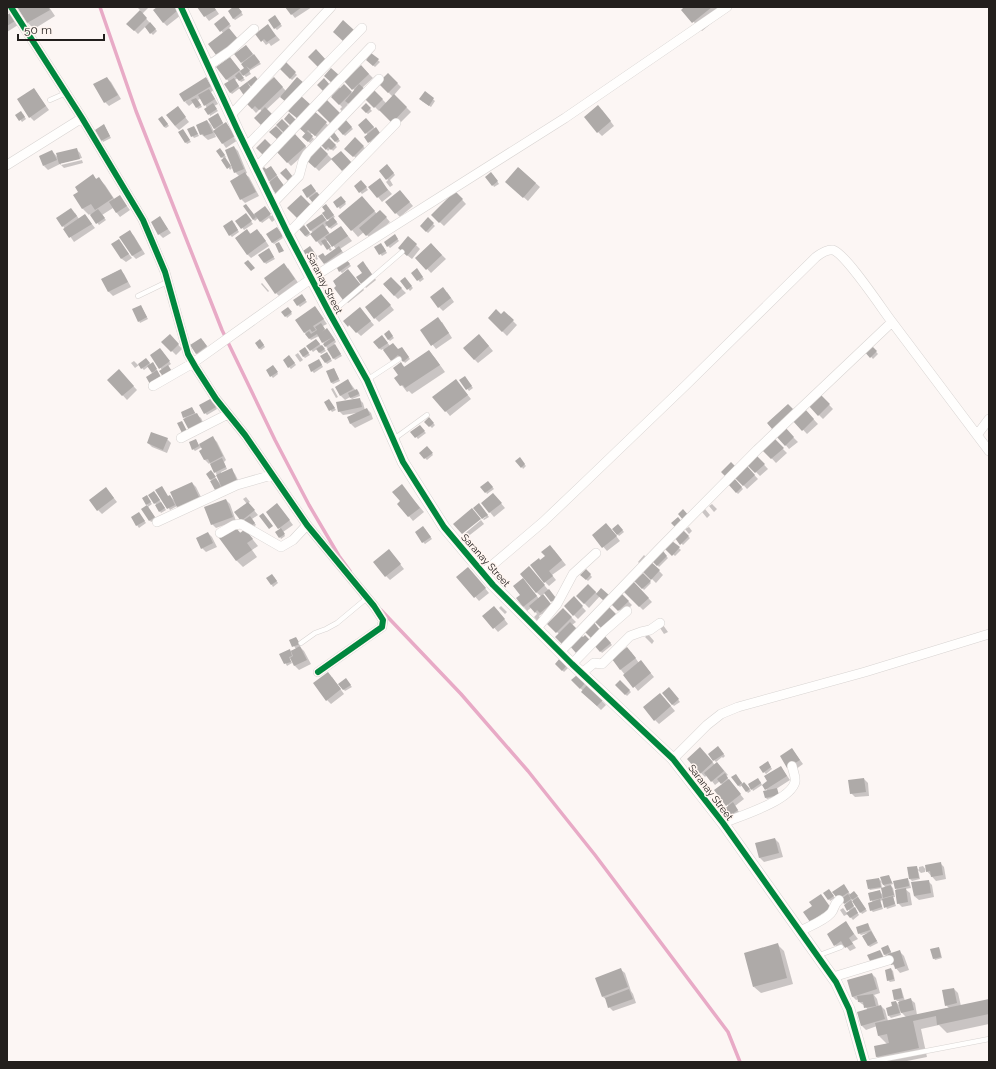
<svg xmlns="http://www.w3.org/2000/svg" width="996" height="1069" font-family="Raleway,sans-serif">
<rect width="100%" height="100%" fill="#fcf6f4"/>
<!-- shadow -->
<path fill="#0003" d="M18 7H49L55 16 34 29 28 23Z
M137 7H149L142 14 157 31 153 35 145 27 138 34 128 24 141 11Z
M158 7H175L181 15 167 26 163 22Z
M198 7H214L219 14 209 21Z
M235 7H238L243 15 235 20 233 18Z
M286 7H312L295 18Z
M686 7H731L702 31 683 10Z
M7 16 13 18 18 25 7 32Z
M276 18 282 26 277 30 275 28Z
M226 19 231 26 228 29 241 44 217 55 209 44 223 33 216 24Z
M268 26 280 40 271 46 269 43 266 45 257 34Z
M250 51 261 64 249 71 251 74 246 77 243 74 241 76 245 80 241 82 238 78 235 80 240 88 232 94 230 92 229 82 218 68 230 58 241 71 246 68 242 62Z
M372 55 380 62 375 67 367 60Z
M286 64 297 75 292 80 281 69Z
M361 66 373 78 362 88 374 91 387 104 393 97 379 83 388 74 401 87 394 95 411 112 397 126 380 110 379 111 366 98 356 109 349 103 347 105 351 108 345 115 340 109 342 107 330 94 338 86 341 89 344 85 352 94 355 91 346 81Z
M107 78 111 82 121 99 109 106 105 102Z
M274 78 286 91 300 96 313 111 330 127 319 139 312 133 310 135 314 139 310 143 304 137 306 134 299 127 303 123 293 107 281 96 266 110 262 112 260 109 256 113 247 103Z
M206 79 214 90 211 92 218 104 214 106 218 111 210 116 207 108 201 98 198 100 202 107 198 109 194 102 189 106 185 102Z
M34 89 49 110 34 121 30 117Z
M425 92 435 101 431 107 422 101Z
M366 104 372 111 368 114 362 108Z
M602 110 614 126 602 136 598 132Z
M181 112 189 122 179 130 175 126Z
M23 114 26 119 22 122 17 115Z
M219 116 224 125 226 124 229 127H228L236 141 238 140 226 148 215 132H214L216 137 208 140 201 134 207 121 211 125 214 132 216 130 214 128Z
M164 119 169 126 166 128 164 127Z
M345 120 353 129 345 136 337 127Z
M368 121 381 135 371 144 365 137 368 135 366 133Z
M104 125 111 138 103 142 102 140Z
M194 127 199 136 194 138 188 130Z
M183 130 191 142 187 144 179 132Z
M330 134H335L340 141 337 143Z
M328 138 337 147 333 151 331 148 328 151 322 144Z
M299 139 309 150 291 166 277 151Z
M355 139 367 150 358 160 346 149Z
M319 146 332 159 319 171 307 159Z
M234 147 238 151 247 173 245 174 249 177 259 196 245 203 241 199 239 176 235 172Z
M76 149 80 153 82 158 61 163V165L82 160 83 163 64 168 60 164 48 170 44 166 52 151 58 158Z
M220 149 226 157 224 158 232 168 230 170 222 157Z
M389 167 395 175 390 180 393 185 390 187 386 182 388 180 380 171Z
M519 168 540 187 528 201 511 186Z
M272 169 278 177H277L288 191 269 181 266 170Z
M493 175 499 184 494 187 493 185Z
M93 176 97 180 99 179 105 185 115 200 120 197 130 210 120 217 113 208 102 215 106 220 99 225 90 214 89 215 83 209 74 195 79 192Z
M363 183 368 190 362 194 355 186Z
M383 184 392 194 382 202 370 187Z
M312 187 317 193 310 199 308 197Z
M400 191 413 206 400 217 396 213Z
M455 192 466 204 444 226 432 215Z
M341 197 346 204 340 209 334 202Z
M368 204 377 214 384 215 390 222 371 239 364 232 358 237 340 216Z
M328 207 335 217 333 218 338 224 331 229 328 225 325 227 330 234 341 227 352 241 340 249 346 255 329 268 320 256 326 257 336 249 329 240 326 242 332 250 330 251 324 243 321 246 311 234 307 237 305 236 306 228 310 234 313 233 307 226 321 215 328 222 330 221 328 219Z
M265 208 271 216 273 215 276 219 272 222 269 218 262 223 258 218 255 221 253 219 254 215Z
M75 213 79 219 85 215 95 228 74 242 63 226Z
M247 216 253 224 244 230 237 221Z
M160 218 171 233 163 238 159 234Z
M428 219 435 226 428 233 421 226Z
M234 223 239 232 232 237 230 235Z
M247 230 251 234H261L269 246 251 258 247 254Z
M278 230 283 238 274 244 272 242Z
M130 232 134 236 145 254 136 259 132 255Z
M396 237 399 241 390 248 388 246Z
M119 241 132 258 126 262 122 259Z
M431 244 446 259 431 273 417 258Z
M416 245 420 249 412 259 403 252Z
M383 246 387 253 382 256 376 248Z
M312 249 318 259 313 262 312 261Z
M270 251 275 259 266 264 260 255Z
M348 262 351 266 342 273 340 271Z
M367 267 376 280 366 288 358 277 363 273Z
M288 268 299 284 280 297 276 293Z
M120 270 124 274 131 287 113 296 109 292 102 279Z
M418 271 424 279 420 282 412 273Z
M352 275 364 290 348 303 344 299Z
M391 278 406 293 398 299 384 285Z
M405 279 413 288 410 291 402 281Z
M262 283 269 291 268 292 261 284Z
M447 292 454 302 443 311 439 307Z
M303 297 307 302 300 307 298 305Z
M385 299 394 310 379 322 375 318Z
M142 308 148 319 140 323 139 321Z
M289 310 292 314 287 318 286 316Z
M318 311 327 324 323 326 325 330 329 331 335 340 336 342 334 344 342 356 335 360 319 336 311 340 304 332Z
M363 312 374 325 361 336 345 321Z
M504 312 517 325 507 336 489 318 501 315Z
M442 322 452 338 436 349 421 330Z
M390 333 394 338 390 341 388 339Z
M170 335 182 349 176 355 163 342Z
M384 338 390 346 399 350 402 348 410 359 405 363 402 359 395 364 383 349 381 350 375 342Z
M483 339 493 351 478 363 474 359Z
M203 341 208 348 198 355 196 353Z
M317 341 326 351 321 354 317 349 313 352 308 346Z
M262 342 265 347 261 350 259 348Z
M871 346 878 354 873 359 866 351Z
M306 350 310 355 305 358 303 356Z
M162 351 171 364 162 370 151 355Z
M429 351 435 358 445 372 412 394 409 391 407 392 396 378 400 375 401 364 405 367Z
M298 353 303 360 300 362 295 355Z
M329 355 332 361 327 364 322 357Z
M291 358 296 365 291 369 289 367Z
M146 359 151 365H154L163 381 154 373 149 366 144 370 139 365 135 368 131 363 134 361 138 365Z
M320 361 323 367 314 373 312 371Z
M275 368 278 374 273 378 267 371Z
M334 369 340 381 333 384 332 383Z
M123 375 137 390 127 400 109 380Z
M466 379 473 388 469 391 460 380Z
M348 380 356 391 357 390 359 392 360 396 352 399 350 397 345 400 341 396 336 387Z
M459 384 471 399 450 416 434 397Z
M333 388 338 397 336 398 331 389Z
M820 395 833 409 823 419 809 405Z
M359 399 363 403 365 410 367 409 371 413 373 419 355 428 351 424 349 418 357 413 343 415 339 411Z
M213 401 217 409 207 415 205 413Z
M325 402H330L336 410 332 412Z
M788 405 799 416 805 410 818 424 807 434 794 420 785 429 798 442 789 449 768 424Z
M192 408 196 414 201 418 207 430 184 417Z
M429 419 435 425 432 428 426 422Z
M421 428 426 433 418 439 412 432Z
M213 438 217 442 226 460 224 462 227 469 221 472V474L231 469 235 474 241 486 217 491 212 481 207 474 213 473 216 479 221 484 217 475 210 463 209 464 205 460 200 451 203 450 202 447 195 451 193 449 196 440 199 445Z
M167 439 171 443 167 453 152 447 148 443Z
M774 440 787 453 776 463 764 450Z
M427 447 433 455 427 460 420 453Z
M757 457 768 469 760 476 749 465Z
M521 460 526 466 523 469 522 467Z
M747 467 758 479 747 489 736 477Z
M734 479 743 489 738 494 729 484Z
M192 483 196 487 203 501 182 511 177 506 170 510 157 491 168 497 170 496 175 501Z
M490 484 494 489 487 494 486 492Z
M405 490 424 512 413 521 399 504Z
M110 493 117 502 102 514 98 510Z
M156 494 166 510 161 513 155 503Z
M493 494 505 508 494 517 482 503Z
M246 497 250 502 248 503 258 515 252 519 256 525 252 528 241 520 247 504 243 499Z
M143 498H148L152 504 148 507 156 519 151 522 143 510 148 506Z
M226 500 230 504 236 521 216 528 212 524Z
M712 504 717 509 714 512 709 506Z
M481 506 489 517 484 520 483 519 486 517Z
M281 509 293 525 283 532 285 536 281 539 280 537 281 530 279 528Z
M705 509 710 515 707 518 702 512Z
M139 513 146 523 139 528 132 518Z
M481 520 484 524 466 538 463 535Z
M618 525 624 532 619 536 613 529Z
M689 527 692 531 689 534 685 529Z
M235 528 241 533 245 530 258 546 252 550 257 557 243 567 237 561 221 538Z
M610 528 620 541 607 551 593 535Z
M425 529 432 539 425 544 423 542Z
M683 532 690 538 683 545 676 538Z
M208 533 212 537 217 547 206 552 202 548 197 538Z
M672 542 681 550 675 556 666 548Z
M554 550 566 565 552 575 556 580 549 586 545 582 540 561Z
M663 553 668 558 659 567 654 561Z
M392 554 404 569 390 580 386 576Z
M644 555 663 575 656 583 643 570 644 568 638 562Z
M586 570 592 577 588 581 582 575Z
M533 572 557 600 554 603 545 593 542 595 554 609 545 617 542 614 539 616 542 620 539 623 534 617 537 614 532 607 527 611 517 598 534 592 539 599 542 597 536 592Z
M472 573 489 593 479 601 458 577Z
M643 574 651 583 644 590 636 581Z
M274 577 278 583 273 587 268 578Z
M633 582 652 602 643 610 624 591Z
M588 585 600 596 589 608 577 596Z
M621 594 632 605 623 614 612 603Z
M574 598 586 611 578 619 565 606Z
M501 606 507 612 505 614 499 608Z
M563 609 576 622 572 625 581 636V656L549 624Z
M498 611 508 624 498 632 484 616Z
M663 625 668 632 664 634 660 628Z
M648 634 654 641 652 644 645 637Z
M604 636 612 645 602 653 595 644Z
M296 638 301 646H299L304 651 311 664 299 670 295 666 291 658 290 659 292 663 287 666 281 654 296 649 290 640Z
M631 652 639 663 644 665 654 677 638 691 613 660Z
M560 660 568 668 564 672 556 664Z
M577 676 606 705 601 710 582 692 583 691 573 680Z
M332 677 344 694 331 704 327 700Z
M347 681 352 687 345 691 339 684Z
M620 681 631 692 627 696 617 685Z
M671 690 680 702 674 706 672 704Z
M664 698 675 711 659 724 655 720Z
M700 749 715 765 717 763 721 767 728 775 726 776 744 799 735 806 739 812 731 818 723 785 720 781 715 785 707 775 705 777 701 773Z
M720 749 725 756 723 758 722 757 716 762 714 760Z
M792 749 803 764 792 772Z
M769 764 772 769 766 774 764 772Z
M781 767 790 780 776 789 780 796 767 799 766 798 768 791 766 789 768 781Z
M737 777 743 784 746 785 751 791 748 793 742 785 740 787 738 785Z
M864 779 868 783 869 796 855 797 851 793Z
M760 781 762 785 753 791 752 789Z
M775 839 779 843 783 857 764 862 760 858 756 844Z
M940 863 944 867 946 879 936 881 925 869V872L921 873 918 870 920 879 912 881 910 879 916 867 919 870V867L923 866 926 870Z
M889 876 893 884 890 885 893 888 895 897H893L896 906 887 909 883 900 880 901 883 909 873 912 871 910 873 903 869 893 879 891 883 895 886 888 881 882 882 888 870 890 869 889 879 879 883 883Z
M907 879 909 881 911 888 905 889 910 893 912 905 902 907 898 903 897 891 896 889Z
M928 881 932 885 934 897 919 900 914 896Z
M845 887 850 894H856L867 911 862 914 851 897 852 901 851 902 859 915 853 920 848 914 844 916 840 910 843 908 847 913 850 912 846 904 840 900Z
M829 890 835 898 830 901 829 899Z
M846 923 858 939 852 942 856 948 850 951 845 945 839 949 835 945Z
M868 924 878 943 870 947 868 945V933L861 935 859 933Z
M778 945 784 951 793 984 761 993 754 987Z
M882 948H889L892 954 900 952 904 956 909 970 900 973 885 955Z
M939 948 940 950 942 958 935 960 934 958Z
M620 969 625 973 631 991 633 994 636 1003 613 1011 609 1007 607 1000 603 997Z
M891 969 893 971 895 981 890 982 888 980Z
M872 974 876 978 880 993 874 995 877 999 879 1007 881 1006 885 1010 888 1021 906 1017 900 1011 901 1015 891 1018 889 1016 896 1002 900 1006 899 1001H897L895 999 901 989 902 991 905 1001 910 999 915 1003 917 1015 949 1008 946 1005 954 989 958 993 961 1006 989 1000V1024L947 1033 939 1025 921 1029 927 1057 902 1062H882L877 1057 875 1047 887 1044 879 1036 877 1026 866 1030 862 1026 868 1010 865 1006 859 1002V999L856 1000 852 996Z"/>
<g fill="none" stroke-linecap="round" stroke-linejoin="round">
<!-- stream -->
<path stroke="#e8aac6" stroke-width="3.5" d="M100 7 136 111 222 330 275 440 309 505 339 556 350 571
M381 610 461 694 528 771 595 855 728 1032 740 1062"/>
</g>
<!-- building -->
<path fill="#aeaaa8" d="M17 7H48L50 10 27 23Z
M157 7H175L178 10 163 23 153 10Z
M197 7H214L216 10 204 17Z
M233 7H238L242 12 233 19 228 11Z
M285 7H302L291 15Z
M684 7H712L692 23 681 10Z
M140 10 147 18 134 31 126 24Z
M10 13 15 21 7 26V15Z
M275 15 281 24 274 29 268 20Z
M224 16 230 24 220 32 214 24Z
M343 20 354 30 344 42 333 32Z
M150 22 156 29 150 34 145 27Z
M268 24 276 36 267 42 264 39 261 42 255 34Z
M229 28 238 39 216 55 208 44Z
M246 45 253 54 241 63 234 54Z
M316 49 327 61 319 68 308 57Z
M371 53 379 59 373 66 366 60Z
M254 54 260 62 250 69 246 66 250 71 243 76 240 71 244 68 241 64Z
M230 57 240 70 226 80 216 67Z
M286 62 296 72 290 79 280 69Z
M361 65 369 74 352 90 344 81Z
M331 68 340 76 333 84 324 76Z
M239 72 244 78 239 81 235 76Z
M388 73 398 83 388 93 378 83Z
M255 76 260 82 252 88 247 82Z
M107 77 118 95 104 103 93 84Z
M206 77 211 86 184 102 179 94Z
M274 77 283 87 259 110 255 106 252 109 246 103Z
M297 77 304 83 287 103 280 97Z
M234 78 239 86 230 93 224 84Z
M324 78 330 85 324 92 317 85Z
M247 82 253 91 245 97 239 88Z
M344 84 352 92 339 105 331 97Z
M359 84 366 90 352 106 345 101Z
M34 88 46 106 29 118 17 99Z
M209 89 215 99 204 106 198 95Z
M374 90 383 99 374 108 365 99Z
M425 91 434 98 429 106 419 99Z
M394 94 407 107 392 123 379 110Z
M301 96 311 105 298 119 288 111Z
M196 98 201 105 196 108 191 100Z
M327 100 342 115 332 125 317 110Z
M213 103 217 109 208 115 204 109Z
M366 103 371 108 366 113 361 108Z
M598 105 611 121 597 133 584 117Z
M178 106 186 117 175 126 166 115Z
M265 107 274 116 263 127 254 118Z
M313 110 327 122 315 136 308 130 305 133 298 127Z
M21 111 25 117 19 121 15 115Z
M218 113 223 123 214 129 208 119Z
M289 113 296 120 291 126 284 119Z
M162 116 168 124 164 127 158 119Z
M366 118 374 127 365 134 358 125Z
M282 119 291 128 285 134 276 125Z
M345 119 352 127 343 135 336 127Z
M207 120 213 133 204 136 203 134 200 135 196 125Z
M226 122 235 136 222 144 213 131Z
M104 124 110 136 101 141 95 130Z
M194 126 198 134 191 137 187 129Z
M276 126 284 134 278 140 269 132Z
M376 127 380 133 368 143 364 137Z
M183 129 190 140 185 143 178 132Z
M307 131 313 136 308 142 302 137Z
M333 131 339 139 335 142 328 134Z
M295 134 306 146 287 163 276 151Z
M328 137 336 145 331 150 328 147 326 150 320 144Z
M355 137 364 146 353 157 344 149Z
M265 139 273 147 264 156 256 148Z
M319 145 328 154 315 168 305 159Z
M234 146 244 169 234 173 225 150Z
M77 148 80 159 59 164 56 153Z
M220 148 225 155 221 158 216 151Z
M52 150 57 160 43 166 39 156Z
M341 151 352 163 342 171 331 159Z
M225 157 231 166 227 169 221 160Z
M387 164 394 173 386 180 379 171Z
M271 166 277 175 268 182 262 175 265 173 262 169 264 167 266 169Z
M518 167 536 183 523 198 505 182Z
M286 168 293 177 288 181 280 173Z
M245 172 256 192 240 200 230 181Z
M491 172 498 181 492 186 485 177Z
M93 174 96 179 99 177 113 198 95 210 91 204 82 209 73 195 78 192 75 187Z
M277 176 285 187 276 194 268 183Z
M380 178 388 190 377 198 368 187Z
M361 180 367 187 359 193 354 186Z
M311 184 316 191 307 198 302 190Z
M400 190 410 202 395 214 385 202Z
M455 191 463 199 439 223 431 215Z
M317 192 321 197 313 203 309 198Z
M120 195 127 206 116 213 109 202Z
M301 195 311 205 297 218 287 208Z
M341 196 346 202 337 208 333 202Z
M362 196 375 211 351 231 338 216Z
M246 204 256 217 253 220 243 206Z
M326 204 334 215 327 220 322 213 325 211 322 207Z
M265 206 271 214 260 222 254 214Z
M71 208 77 216 62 227 56 218Z
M98 209 105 218 96 224 90 215Z
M380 210 387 217 366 236 359 228Z
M246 213 252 221 241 229 235 221Z
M85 214 92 224 69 238 63 229Z
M322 214 326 220 310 231 306 225Z
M160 216 168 229 158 235 151 222Z
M333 217 337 222 329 228 325 223Z
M428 217 434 223 426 232 420 226Z
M232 220 238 230 229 236 223 226Z
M323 224 329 233 316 242 310 234Z
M304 225 310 233 305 236 299 229Z
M341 226 348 236 332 247 325 237Z
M277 227 283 236 272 243 266 234Z
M247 229 250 234 257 229 266 241 247 255 235 238Z
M130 230 142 250 132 256 119 237Z
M395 234 398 239 387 247 384 242Z
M408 236 417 244 407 256 398 248Z
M119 239 129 254 121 259 111 244Z
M325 239 331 247 327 250 321 241Z
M279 242 284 251 279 253 275 244Z
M381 243 386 251 379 255 374 247Z
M431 243 442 255 426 270 415 258Z
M310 246 317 256 311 262 303 251Z
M339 246 342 251 324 264 318 256 323 253 325 256Z
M269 248 274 257 264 263 258 255Z
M346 259 350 264 339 272 336 266Z
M248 260 255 268 251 271 244 263Z
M363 261 373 276 361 284 356 277 362 273 357 266Z
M284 263 295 279 275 294 264 278Z
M417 268 423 277 417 281 411 273Z
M121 269 128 282 108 292 101 279Z
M348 269 361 285 343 300 334 288 336 286 333 281Z
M391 277 402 288 394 296 383 284Z
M405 277 412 286 407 290 400 281Z
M443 287 451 298 438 308 430 297Z
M302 294 306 300 297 306 293 300Z
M381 294 391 305 374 319 365 307Z
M141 305 147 317 138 322 132 309Z
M315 306 324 319 313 326 316 330 312 332 310 329 304 333 295 320Z
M288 307 292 312 285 317 281 312Z
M360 307 371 321 356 333 349 325 348 327 343 321Z
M496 309 501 314 504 311 514 320 502 332 488 318Z
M438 317 449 333 431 346 420 330Z
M321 323 325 329 322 332 327 328 333 337 322 343 317 334 309 339 305 334 309 331 311 334 317 330 315 327Z
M389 330 393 336 388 340 384 334Z
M170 334 179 344 171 352 161 342Z
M479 334 489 346 474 360 463 348Z
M382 335 388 343 379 349 373 342Z
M333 337 335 340 325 347 323 344Z
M201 338 207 346 196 354 190 345Z
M260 339 264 345 259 349 255 343Z
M316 339 320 344 310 351 306 346Z
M393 343 398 349 402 347 409 357 403 362 398 355 391 361 383 350Z
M335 344 341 354 333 359 327 349Z
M322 345 325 349 319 353 316 349Z
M871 345 877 351 870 358 864 351Z
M305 347 309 353 303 357 299 351Z
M160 348 170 361 159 369 150 355Z
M429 350 440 365 405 388 403 385 400 386 394 378 398 375 393 368 401 362 404 367Z
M327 352 331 359 325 363 320 356Z
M289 355 295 363 288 368 283 360Z
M146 358 150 363 141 369 138 364Z
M319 359 322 365 311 372 308 365Z
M153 362 157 369 152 373 147 366Z
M168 365 173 373 164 378 159 371Z
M273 365 278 372 270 377 266 370Z
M334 368 339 379 331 383 326 371Z
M119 369 134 386 122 396 107 380Z
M157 370 162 379 151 386 146 377Z
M465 376 472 386 466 390 459 380Z
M348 379 353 389 340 396 335 387Z
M456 379 468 395 445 412 432 397Z
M357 389 359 394 350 398 348 393Z
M820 394 830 404 818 416 808 405Z
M212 398 216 407 204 414 199 405Z
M360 398 362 407 338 412 336 402Z
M329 399 335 408 329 411 324 402Z
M788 404 796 412 774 431 767 423Z
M192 407 195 413 183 418 181 412Z
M367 408 370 415 350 424 347 417Z
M805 409 814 419 802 431 792 420Z
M197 413 204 426 190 432 183 419Z
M429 417 434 423 429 427 424 422Z
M182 421 188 433 183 435 177 423Z
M420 425 425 431 415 438 410 432Z
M785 427 794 437 785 446 776 436Z
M151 432 168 438 163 450 147 443Z
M213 436 223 456 210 463 208 459 204 460 199 451 202 449 199 444Z
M774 438 784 448 771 459 762 450Z
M196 439 199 446 192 450 189 442Z
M427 446 433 453 424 459 419 453Z
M757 456 765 464 755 473 747 465Z
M520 457 525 464 521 468 515 461Z
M222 458 226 467 214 473 210 464Z
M731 462 737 468 727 478 721 472Z
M747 466 755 475 743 486 734 477Z
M232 468 237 481 222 488 216 475Z
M211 470 216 477 210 480 206 474Z
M216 478 221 487 215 490 210 481Z
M734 478 742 487 736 493 728 484Z
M488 481 493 487 485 493 480 487Z
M192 482 199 497 177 507 170 492Z
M402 484 420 508 408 517 397 504 400 501 392 492Z
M162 486 168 496 170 495 175 505 167 509 155 490Z
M106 487 114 498 97 511 89 500Z
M154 491 160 500 154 504 148 495Z
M493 493 502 503 489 513 481 503Z
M147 495 151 502 146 505 142 498Z
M226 499 233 517 211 525 204 507Z
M161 502 165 508 159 512 155 505Z
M248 502 255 510 241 521 234 512Z
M277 503 290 520 278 529 266 512Z
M479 503 488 515 482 519 473 508Z
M147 505 155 517 149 521 141 509Z
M472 508 481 519 462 534 453 524Z
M683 509 689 516 684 521 678 514Z
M139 512 145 521 136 526 131 517Z
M263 513 273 526 269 529 259 516Z
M250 516 255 523 250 527 244 520Z
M678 517 683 523 677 529 671 523Z
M606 523 617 536 602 548 592 535Z
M618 524 623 530 617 535 612 529Z
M235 526 240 533 245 529 253 539 247 543 252 550 236 561 219 538Z
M423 526 431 537 422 543 415 532Z
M281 528 285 534 279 538 275 532Z
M683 530 689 536 680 545 675 538Z
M208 532 213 543 201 549 196 538Z
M672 541 680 547 672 556 665 549Z
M550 545 562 560 549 571 553 576 544 583 530 565 539 558 540 560 545 556 541 552Z
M389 549 401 564 385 577 373 562Z
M663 551 667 556 657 566 652 561Z
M650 561 660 570 651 580 641 570Z
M529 566 545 585 536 593 520 574Z
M468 567 486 588 474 598 456 577Z
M586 569 591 574 586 580 580 575Z
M643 573 651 581 642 589 634 581Z
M272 574 277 581 271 585 266 578Z
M523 578 537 596 523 607 516 598 520 595 513 586Z
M633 581 649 598 639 607 623 591Z
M588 584 596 592 584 604 576 596Z
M601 588 609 595 604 601 596 594Z
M549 589 556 598 551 602 544 593Z
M621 593 629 601 618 611 610 603Z
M543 594 551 604 540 613 537 610 535 613 529 606Z
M574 596 583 606 573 616 564 606Z
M494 606 505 619 493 629 482 616Z
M608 606 616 614 602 629 594 621Z
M563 608 572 617 556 633 547 624Z
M593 621 600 630 591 638 583 630Z
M570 622 579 631 564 646 555 637Z
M580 634 583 637 585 635 590 640 576 653 569 645Z
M604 635 611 643 600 652 593 644Z
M296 637 300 644 292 647 289 640Z
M300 646 307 660 294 666 290 658 293 656 291 651Z
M627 647 636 658 620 670 612 659Z
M290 649 292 656 289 657 291 662 284 664 279 654Z
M560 658 567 665 562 671 555 664Z
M641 660 651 673 633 688 623 675Z
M328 672 341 689 326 701 313 683Z
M577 675 585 683 580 689 571 680Z
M346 678 351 685 343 690 338 684Z
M620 680 630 690 625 695 615 685Z
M587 685 603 700 597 706 581 692Z
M669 687 679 699 672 705 662 693Z
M660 693 671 706 654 721 643 707Z
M718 746 724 754 713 761 708 754Z
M700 747 713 762 700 774 687 759Z
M792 748 800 760 787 768 780 756Z
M768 761 771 767 763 773 759 767Z
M717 762 724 771 711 782 704 773Z
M781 766 787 776 765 790 762 785 767 781 764 776Z
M725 773 728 778 721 784 717 779Z
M736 774 742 783 738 786 731 777Z
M758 778 761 783 751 790 748 784Z
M864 778 866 792 850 794 848 780Z
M729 779 741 794 726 806 714 790Z
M744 782 750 789 746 792 741 785Z
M777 788 779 795 765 798 763 791Z
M733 802 738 810 728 817 723 810Z
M775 838 779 853 759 858 755 843Z
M941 862 943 875 931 877 930 871 926 872 925 865Z
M917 866 919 878 909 879 907 867Z
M889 875 892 883 883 885 880 877Z
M879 878 881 887 868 889 866 880Z
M908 878 909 886 895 889 893 881Z
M929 880 931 893 914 896 911 882Z
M844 884 849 892 838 899 832 892Z
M891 885 894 895 883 898 881 888Z
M906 888 908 902 897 904 895 890Z
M829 889 834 896 828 900 823 893Z
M880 890 882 898 870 901 868 893Z
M854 891 858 896 852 900 849 895Z
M821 894 831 908 810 922 803 912 812 906 809 902Z
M848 894 851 899 844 904 841 899Z
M893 896 895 904 884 908 882 899Z
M858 897 866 909 860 913 852 901Z
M880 899 882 907 870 911 868 903Z
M851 900 854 906 847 911 844 905Z
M855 907 858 913 850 918 846 913Z
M846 921 854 934 849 938 853 944 845 948 841 941 834 946 827 934Z
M868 923 870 930 858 934 856 927Z
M871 931 877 941 868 946 862 936Z
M778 943 787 978 753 987 744 953Z
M888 945 891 952 884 955 881 948Z
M939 947 941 957 933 959 930 949Z
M880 950 884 958 871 963 867 955Z
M900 950 905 966 895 969 894 964 891 965 888 954Z
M621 968 628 987 602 997 595 978Z
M891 968 894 979 887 981 885 970Z
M872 973 877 989 852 997 847 980Z
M901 988 903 998 894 1000 892 990Z
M954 988 957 1003 945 1006 942 990Z
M629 989 633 999 608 1008 605 998Z
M873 994 876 1006 864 1008 863 1002H858L857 996Z
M911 998 914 1010 901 1013 898 1002Z
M989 999V1014L937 1025 936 1016 913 1021 919 1048 876 1057 874 1046 889 1043 887 1034 878 1036 875 1023Z
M896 1001 900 1013 888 1016 886 1008 892 1006 891 1002Z
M881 1005 885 1019 861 1026 857 1012Z"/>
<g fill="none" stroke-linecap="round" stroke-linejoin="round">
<!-- service casing -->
<g stroke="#d8d4d2" stroke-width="5.5">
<path id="service" d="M50 100 66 93
M138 296 167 282
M330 314 402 252
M367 380 399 359
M394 439 427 415
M301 643 315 633 326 629 337 623 367 598
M817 956 841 947
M869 1062 989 1039"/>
</g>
<!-- minor casing -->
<g stroke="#d8d4d2" stroke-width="10">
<path id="minor" d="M11 7 82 118 143 220 165 272 188 354 196 368 216 399 245 435 307 525 374 606 383 620 382 627 318 672
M208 66 230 51 254 29
M231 115 331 7
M246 147 362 28
M7 165 82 118
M256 168 371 47
M273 203 299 176 303 161 307 154 379 79
M288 234 396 123
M153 386 193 363 312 278 565 118 727 7
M977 435 989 419
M181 438 228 414
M157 522 237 485 272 475
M220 533 234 525 241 524 281 547 293 540 307 525
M483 573 543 522 585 482 686 385 816 257C820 254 827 249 833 250 846 254 882 309 892 322
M537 628 557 604 573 574 596 553
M560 652 660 548 757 450 892 322 989 451
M572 664 603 632 627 611
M582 673 594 663 602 664 630 636 641 632 650 630 660 623
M673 759 707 725 721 714 738 707 865 672 989 634
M723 823C740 816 790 801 795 782 796 777 793 771 792 766
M800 931C810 926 824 921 831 913 835 908 833 905 839 900
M833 977 889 960"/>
</g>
<!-- tertiary casing -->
<g stroke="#d8d4d2" stroke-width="12">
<path id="tertiary" d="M181 7 238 131 288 234 330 314 367 380 403 462 444 527 493 585 572 664 673 759 723 823 836 982 849 1009 864 1062"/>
</g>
<!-- service -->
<use href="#service" stroke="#fffefd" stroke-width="4.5"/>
<!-- minor -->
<use href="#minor" stroke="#fffefd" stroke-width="9"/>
<!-- tertiary -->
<use href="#tertiary" stroke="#fffefd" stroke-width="11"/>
<!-- cycleway casing -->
<g stroke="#fff5f0" stroke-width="8">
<path id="cycleway" d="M11 7 82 118 143 220 165 272 188 354 196 368 216 399 245 435 307 525 374 606 383 620 382 627 318 672
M181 7 238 131 288 234 330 314 367 380 403 462 444 527 493 585 572 664 673 759 723 823 836 982 849 1009 864 1062"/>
</g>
<!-- cycleway -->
<use href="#cycleway" stroke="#00873e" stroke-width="6"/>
</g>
<g text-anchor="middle" stroke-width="3" stroke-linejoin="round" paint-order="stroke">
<!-- street labels -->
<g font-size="10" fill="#231f1d" stroke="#fff5f0">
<text transform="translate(325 283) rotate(63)" y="4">Saranay Street</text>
<text transform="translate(486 560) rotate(48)" y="4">Saranay Street</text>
<text transform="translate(711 792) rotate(53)" y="4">Saranay Street</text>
</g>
</g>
<!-- border -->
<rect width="996" height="1069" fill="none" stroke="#231f1d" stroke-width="16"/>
<!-- scale -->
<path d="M18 34v6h86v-6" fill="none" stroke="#231f1d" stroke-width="2"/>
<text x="24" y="34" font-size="12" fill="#231f1d" stroke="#fff5f0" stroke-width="3" paint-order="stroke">50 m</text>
</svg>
